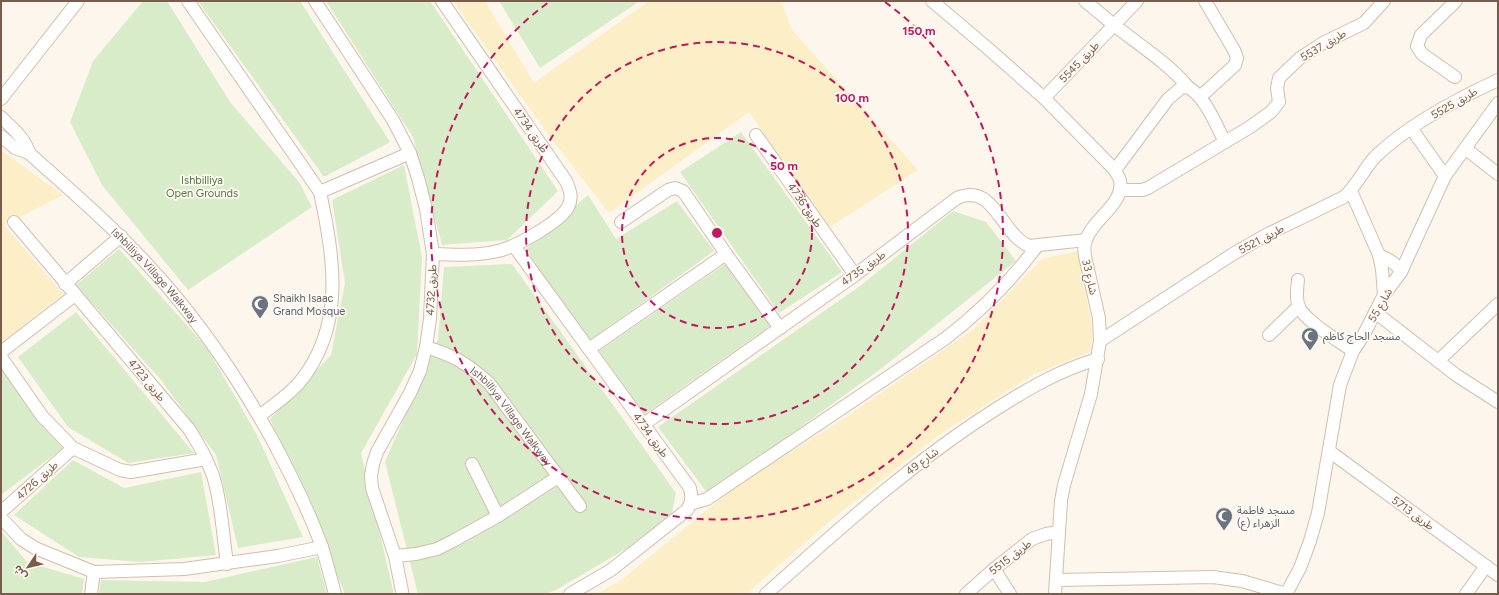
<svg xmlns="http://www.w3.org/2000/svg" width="1499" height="595" font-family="Figtree,'Noto Sans Arabic',sans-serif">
<rect width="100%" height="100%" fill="#fdf6ec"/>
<!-- green -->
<path fill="#d8ecc9" d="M143 1H167L230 102 299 182 312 207 188 290 102 185 70 122 93 61Z
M198 1H300L390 142 324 177Z
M326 1H430L558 191 507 240 442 245 413 137Z
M499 1H640L540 68Z
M741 132 842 272 779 313 680 172Z
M404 165 422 257 417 354 361 453 394 594H345L270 419 331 355 345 283 332 200Z
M588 195 616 239 677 201 714 251 585 344 526 249Z
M953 211 986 222 1016 261 882 368 708 494 658 427 860 286Z
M119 249 207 348 257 435 303 537 238 548 216 455 161 380 76 285Z
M512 264 676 493 670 523 556 590 545 594H418L385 462 438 339 444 267Z
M725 264 770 326 645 414 599 351Z
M76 312 194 453 128 463 68 427 18 357Z
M1 368 36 419 63 448 1 495Z
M73 460 124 488 201 472 216 555 141 562 79 557 14 515Z
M1 531 27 562 84 579 82 594H1Z
M317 557 327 594H99L101 580 205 582Z"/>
<!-- sand -->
<path fill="#fcefc7" d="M453 1H485L534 83 649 1H781L792 30 918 170 830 227 749 112 609 213 550 137Z
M1 150 63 195 4 225 63 294 1 343Z
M1078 251 1093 332 1090 352 1034 374 940 434 830 521 746 594H596L620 581 734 488 843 419 974 329 1042 259Z"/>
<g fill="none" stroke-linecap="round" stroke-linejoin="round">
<!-- minor casing -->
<g stroke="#d1beb0" stroke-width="14">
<g id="minor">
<path d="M188 1 320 192C334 259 346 326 299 383 287 396 273 406 259 416"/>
<path d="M315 1 393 120 410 153 418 178 426 209 433 254 430 319 426 347 420 371 410 393 377 452 373 464 371 476 372 488 395 556 402 591"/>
<path d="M932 1 991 51 1044 98 1115 170C1116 173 1120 178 1120 181 1125 203 1092 220 1086 240 1084 245 1084 250 1085 256L1099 318 1100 341 1091 394 1064 485 1061 501 1055 594"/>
<path d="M1085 1C1095 9 1104 17 1114 25 1139 45 1167 62 1188 87"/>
<path d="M1455 77 1422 54 1417 46 1421 35 1456 1"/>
<path d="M1200 97 1235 65 1237 58 1234 50 1205 1"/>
<path d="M1044 98 1137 1"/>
<path d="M1 99 78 1"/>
<path d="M1 117C12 128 25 138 29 153"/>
<path d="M1411 128 1445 176"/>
<path d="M756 135 855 275"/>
<path id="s1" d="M1 136 15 148 29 153C70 190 111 225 148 265 198 319 239 379 274 443 292 477 309 511 322 547 327 563 331 579 335 594"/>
<path d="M1466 149 1498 174"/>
<path d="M1115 170 1168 99 1181 88 1188 87C1206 98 1215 123 1225 142"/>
<path d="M1120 190H1142L1148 188 1250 127 1271 112 1279 102 1277 88 1279 78 1300 58 1323 43 1364 23 1384 1"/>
<path d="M1351 191 1379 255 1382 269 1384 295"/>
<path d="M320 192 410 153"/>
<path d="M14 222 189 429C198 443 206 457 212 473 221 498 223 536 227 564"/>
<path d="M621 222 668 190 675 188 683 191 726 254 780 328"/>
<path d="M514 246 690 488C692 497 692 502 687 510L611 570 570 594"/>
<path d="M433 254C455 255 477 256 498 251 515 247 559 223 568 207 573 198 570 190 566 181L442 1"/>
<path d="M1379 255C1388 260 1396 262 1401 272"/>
<path d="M1298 280C1297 288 1296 296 1298 305 1304 321 1339 341 1353 351"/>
<path d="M65 284 121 236"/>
<path d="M1375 312 1456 375 1498 402"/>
<path d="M1269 335 1299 306"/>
<path d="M1100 341 1233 254 1266 235 1344 197C1357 186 1364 168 1376 156 1409 124 1457 99 1498 80"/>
<path id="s2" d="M426 347C455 356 466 363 489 383L580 506"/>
<path d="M589 349 726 254"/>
<path d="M1 352 75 295"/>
<path d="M1 357 42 416 73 448 120 470 131 472 206 459"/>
<path d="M1438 361 1498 304"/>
<path d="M644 424 855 275 957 198C994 182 1000 233 1029 246L1086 240"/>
<path d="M1329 451 1498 575"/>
<path d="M472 464 498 516"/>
<path d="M690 504 707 499 946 338C981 311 1011 281 1037 246"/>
<path d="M1 512 73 448"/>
<path d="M1 518 21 539 35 548 94 572 184 569 278 556 322 547"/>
<path d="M395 556 416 554 437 549 453 541 498 516 558 477"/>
<path d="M994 569 1010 594"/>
<path d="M1056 580 1213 577 1242 581 1286 594"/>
<path d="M91 594 94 572"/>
<path d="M766 594C838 530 909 465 990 413 1024 391 1059 370 1098 359"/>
<path d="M966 594 994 569 1032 539 1046 534 1059 532"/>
<path d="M1286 594 1300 568 1310 541 1318 513 1340 385 1353 351 1363 336 1384 295 1401 272 1445 176 1498 103"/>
<path d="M1466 594 1486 566"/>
</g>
</g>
<!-- minor -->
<use href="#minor" stroke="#fff" stroke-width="12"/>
</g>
<!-- distance rings -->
<g fill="none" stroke="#c2185b" stroke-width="2" stroke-dasharray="7 5">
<circle cx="717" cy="233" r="95"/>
<circle cx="717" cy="233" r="191"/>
<path d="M885 2A286 286 0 1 1 549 2"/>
</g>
<!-- icons -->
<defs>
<g id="mosque-pin" transform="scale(0.9)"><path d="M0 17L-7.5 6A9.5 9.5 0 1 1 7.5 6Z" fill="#6b7280" stroke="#fffaf3"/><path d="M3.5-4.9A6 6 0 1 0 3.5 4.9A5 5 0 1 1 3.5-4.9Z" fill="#fff"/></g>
</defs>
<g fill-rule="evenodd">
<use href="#mosque-pin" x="260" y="304"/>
<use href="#mosque-pin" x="1310" y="336"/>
<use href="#mosque-pin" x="1224" y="516"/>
</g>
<g text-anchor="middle" stroke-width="3.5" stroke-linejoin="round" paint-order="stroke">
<!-- street labels -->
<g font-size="11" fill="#7a5c4d" stroke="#fffaf3">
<text transform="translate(1323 45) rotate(-31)" y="4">طريق 5537</text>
<text transform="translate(1079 62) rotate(-46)" y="4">طريق 5545</text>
<text transform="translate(1454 103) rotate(-30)" y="4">طريق 5525</text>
<text transform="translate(531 130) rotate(55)" y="4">طريق 4734</text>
<text transform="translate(805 205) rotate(55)" y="4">طريق 4736</text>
<text transform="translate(1261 239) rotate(-28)" y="4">طريق 5521</text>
<text transform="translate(863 268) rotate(-36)" y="4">طريق 4735</text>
<text dy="4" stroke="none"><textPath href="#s1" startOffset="209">Ishbilliya Village Walkway</textPath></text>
<text transform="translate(1090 277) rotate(77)" y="4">شارع 33</text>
<text transform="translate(431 290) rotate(-87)" y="4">طريق 4732</text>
<text transform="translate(1380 305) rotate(-60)" y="4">شارع 55</text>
<text transform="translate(147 380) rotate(50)" y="4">طريق 4723</text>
<text dy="4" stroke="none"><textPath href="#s2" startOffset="113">Ishbilliya Village Walkway</textPath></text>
<text transform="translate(651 435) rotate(54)" y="4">طريق 4734</text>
<text transform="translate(922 461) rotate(-37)" y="4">شارع 49</text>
<text transform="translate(37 480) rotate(-42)" y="4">طريق 4726</text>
<text transform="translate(1413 513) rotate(36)" y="4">طريق 5713</text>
<text transform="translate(1010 557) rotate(-38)" y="4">طريق 5515</text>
</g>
<!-- park labels -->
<g font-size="11" fill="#537a41" stroke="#fffaf3">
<text x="202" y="184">Ishbilliya<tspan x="202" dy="13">Open Grounds</tspan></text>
</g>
<!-- worship labels -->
<g font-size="11" fill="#5b616d" stroke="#fffaf3" text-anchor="start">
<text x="273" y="302">Shaikh Isaac<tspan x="273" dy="13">Grand Mosque</tspan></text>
<text x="1323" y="340">مسجد الحاج كاظم</text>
<text x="1237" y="514">مسجد فاطمة<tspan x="1237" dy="13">الزهراء (ع)</tspan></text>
</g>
</g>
<circle cx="717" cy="233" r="6" fill="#c2185b" stroke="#fffaf3" stroke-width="2"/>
<g font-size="12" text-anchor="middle" font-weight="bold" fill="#c2185b" stroke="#fffaf3" stroke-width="3.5" stroke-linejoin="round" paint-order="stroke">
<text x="919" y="35">150 m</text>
<text x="852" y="102">100 m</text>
<text x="784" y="170">50 m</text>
</g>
<!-- border -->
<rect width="1499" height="595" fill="none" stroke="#7a5c4d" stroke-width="4"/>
<!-- north arrow -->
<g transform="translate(28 567) rotate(235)" stroke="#fffaf3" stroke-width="3" paint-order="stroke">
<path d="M0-3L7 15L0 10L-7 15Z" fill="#7a5c4d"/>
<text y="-6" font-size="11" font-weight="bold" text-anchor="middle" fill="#7a5c4d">ش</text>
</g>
</svg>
